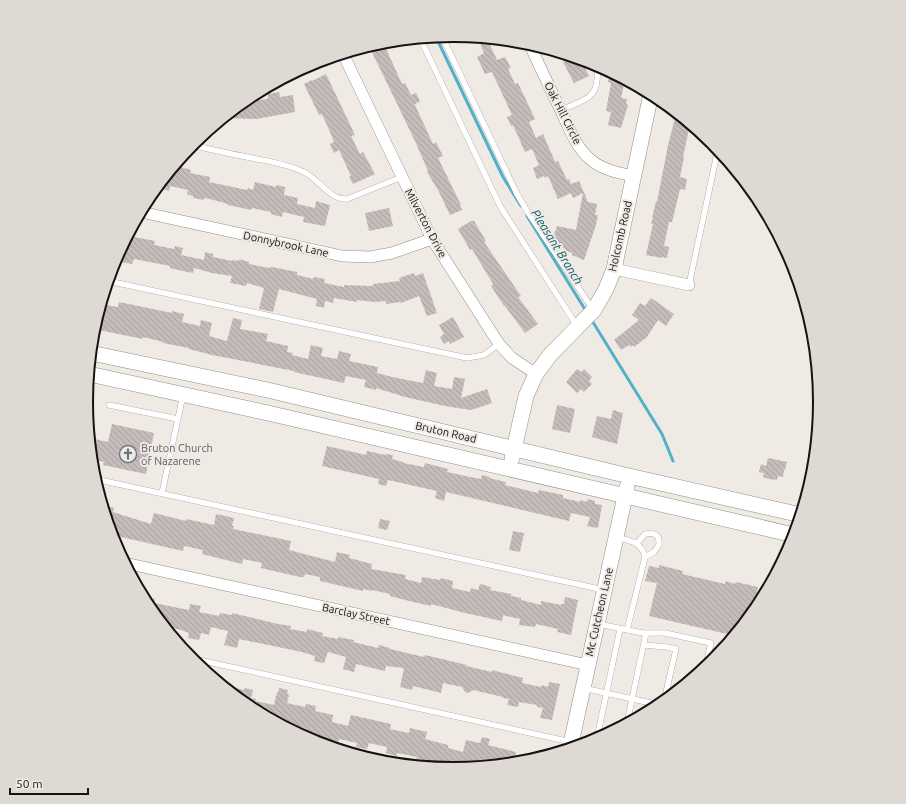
<svg xmlns="http://www.w3.org/2000/svg" width="906" height="804" font-family="Ubuntu,sans-serif">
<defs>
<pattern id="building-back-hatch" width="6" height="6" patternUnits="userSpaceOnUse"><rect width="6" height="6" fill="#c4bbba"/><path d="M-1 5l2 2M0 0l6 6M5-1l2 2" fill="none" stroke="#a8a09f"/></pattern>
</defs>
<rect width="100%" height="100%" fill="#efebe4"/>
<g fill="none" stroke-linecap="round" stroke-linejoin="round">
<!-- stream -->
<path stroke="#52b0c8" stroke-width="3" d="M436 37 503 177 521 206
M527 216 586 311
M591 319 662 434 673 461"/>
</g>
<!-- building -->
<path fill="url(#building-back-hatch)" d="M477 37 503 40 490 45 497 60 505 57 511 68 508 69 515 84 518 83 535 119 529 122 536 138 543 134 555 162 558 161 567 180 569 179 571 184 579 181 588 202 597 204 595 215H598L596 225 584 260 572 255V253L564 250 565 248 556 245V243L553 238 557 226 576 230 583 193 573 198 571 193 558 199 548 176 545 178 544 176 537 179 533 168 539 165 532 149 525 152 513 125 511 126 507 117 512 115 492 72 485 74 477 57 484 53Z
M383 42 402 84 405 83 411 95 416 93 420 101 415 104V105L433 144 436 142 443 156 438 158 461 205 460 206 462 210 450 215 438 190 427 172 428 171 415 141 369 46Z
M560 53 593 63 585 68 589 76 574 83 563 62H564Z
M610 72 625 80 621 98 627 99 626 104 628 105 621 128 608 125 611 112 606 111 611 83 608 82Z
M326 74 355 135 351 136 360 154 363 152 375 174 353 184 349 177 351 176 339 150 334 153 330 144 334 142 330 132 322 114 319 115 304 84 312 80V81Z
M279 92 280 97 293 95 295 112 256 119 223 118 245 101 268 99V94Z
M675 118 686 121 690 124 683 157H684L680 177 687 179 685 190 680 189 672 222H669L664 246 669 247 667 258 662 257V258L646 255 653 224H651L653 218H652L656 201 657 202 668 145Z
M177 166 191 170 190 173 210 177 209 182 247 190 248 188 253 190 255 182 276 187 277 185 285 187 284 195 298 198 297 204 315 208 316 201 330 205 325 226 303 222 304 217 283 212 282 217 271 214V212L252 208 251 210 228 205V204L210 199 204 198V200L193 198V196L187 194 188 190 170 186 169 191 157 187 168 173 175 175Z
M389 208 393 226 369 231 365 213Z
M471 221H474L486 241 484 242 521 296 518 297 538 324 525 333 505 306H504L491 286 493 284 472 249 470 250 458 229Z
M127 237 133 239 134 237 155 241 154 245 174 249 175 246 183 248 181 255 204 260 205 252 213 254V257L232 261V260L239 261V259L249 262V264L269 268 272 267 297 272V275L313 279 314 277 325 279 324 283 344 287V285L373 286V284L400 281 399 278 414 273 415 276 423 273 437 313 427 316 419 296 401 303 400 302 386 304V301L374 302 357 300V302L334 298 333 303 325 301 324 308 316 306 317 299 279 289 273 312 259 309 264 288 247 283 246 286 230 283 232 276 212 273 194 268 193 273 178 270 170 268V266L134 259 132 264 121 262 122 259 116 258Z
M651 298 674 314 666 326 658 320 647 337 634 347 633 345 631 347 629 345 621 350 614 340 639 320 632 315 640 303 645 306Z
M119 302 172 313V311L184 314 182 322 200 326 201 320 212 323 209 336 227 341 233 318 242 320 240 329 268 334 266 341 288 346 287 352 293 353 292 355 308 359 311 345 323 348 321 356 337 359 339 351 351 354 349 361 378 367 377 373 392 377 423 383 426 370 437 373 434 386 452 389 454 377 465 379 461 398 487 389 492 403 471 410 445 406 405 397 376 388V390L364 387 366 380 346 376 344 383 294 372V371L212 355 189 349V348L163 343V342L143 337V339L94 329 101 304 118 307Z
M453 317 464 337 450 344 449 341 444 344 440 337 444 334 439 325Z
M577 369 582 372 584 369 592 377 589 381 592 384 584 392 581 389 577 393 566 382Z
M557 405 575 409 570 433 552 429Z
M613 410 623 413 617 444 592 437 597 416 611 419Z
M112 424 154 433 146 474 103 465 104 462 92 459 90 438 108 442Z
M327 446 366 455 367 451 385 455V454L393 455 392 459 403 462V463L424 467 425 463 448 469 447 472 470 477 481 479 482 475 490 477 489 478 506 482 505 485 538 493 539 490 563 495V498L580 502V500L587 502 588 499 595 501V504L602 505 598 528 587 526 590 517 571 513 569 521 446 492 444 501 435 498 437 491 388 480 386 486 378 484 379 479 322 466Z
M768 458 787 462 785 470 779 468 784 470 783 477 778 476 777 480 769 479 763 477 764 473 759 472 761 464 766 466Z
M103 505 114 508 113 512 151 524 154 513 186 521V519L214 525 216 514 234 518 232 526H234L233 529 291 541 289 550 335 562 337 552 350 555 349 558 372 564 371 569 406 575 405 579 421 583 422 577 440 580 441 578 453 581 452 588 470 592 471 588 478 590 480 584 491 587 490 590 511 594V596L521 598V600L541 605V601L561 605V604H564L565 597 578 600 571 635 557 632 558 629 536 624 535 627 519 625 520 619 503 615 502 621 465 613 431 604V606L405 600 390 596V594L372 590V591L363 589V591L320 581V577L305 574 304 577H300L261 568 262 563 243 559 242 564 202 554 203 550 184 546 183 551 112 535Z
M380 519 390 521 387 530 378 528Z
M513 531 524 533 520 552 509 550Z
M659 565 683 571 682 574 725 584 726 581 735 584 736 582 758 587 751 614 724 648 727 634 649 616 657 583 645 581 649 566 659 568Z
M143 597 155 599 154 603 189 610 190 604 201 606 199 612 219 616 220 613 232 615V613L278 624 291 626 290 629 307 632V629L323 633 322 636 338 639V637L354 640 353 642 378 648 379 645 390 648V649L424 657 425 655 467 665 466 666 492 672V670L523 678 522 683 541 687 542 685 548 687 549 682 560 684 552 720 540 718 543 708 537 707V705L519 702 518 707 507 705 509 699 503 698V697L473 690 468 693 465 692 462 687 443 683 441 693 413 686 412 690 400 687 404 668 386 666 385 671 356 664 354 672 343 669 346 657 328 652 324 663 314 661 315 656 302 652 239 639 237 648 224 645 228 631 211 627 209 635 201 633 199 640 188 638 189 633 181 630 172 628 171 634 148 606Z
M222 685 244 690 245 688 253 690 251 698 256 699 255 701 274 705 277 692 278 693 279 688 288 690 287 694 289 695 287 703 305 707 306 704 316 706 315 711 333 715 332 722 348 726 351 715 391 724 390 729 409 733 410 728 427 732 425 739 448 745V748L463 752 466 740 480 743 482 737 490 739 488 745 516 752 514 761 513 763 477 767 456 762 455 768 416 761 417 757 397 753V756L386 753 387 747 369 743 367 749 356 747 357 743 339 739 338 743 315 736V734L297 730 296 732 286 727V724L278 723 249 707Z"/>
<g fill="none" stroke-linecap="round" stroke-linejoin="round">
<!-- lane casing -->
<g stroke="#918e88" stroke-width="6">
<path id="lane" d="M442 36 517 194 527 211 592 308
M420 38 500 206 577 326
M561 110C588 98 600 99 597 65
M191 145C213 150 235 155 257 159 273 162 290 165 304 172 319 179 329 200 347 199L402 177
M108 281 467 358 484 355 499 344
M689 285 718 149
M109 405 178 419
M95 479 604 590
M162 493 183 395
M616 537C630 541 641 541 645 557L627 630
M637 543 645 534C655 532 660 535 659 545L654 552 645 557
M598 624 643 633H665L711 643 705 667
M644 645 667 647 676 649 664 701
M190 658 571 742
M583 688 660 705
M627 723 646 633
M605 735 598 733 620 629"/>
</g>
<!-- street casing -->
<g stroke="#918e88" stroke-width="12">
<path id="street" d="M529 43C539 65 549 86 559 107 568 125 575 147 591 160 603 170 619 173 634 176
M343 54 432 239 499 344 512 358 536 374
M141 212 342 256 370 257 392 253 432 239
M614 269 689 285
M125 563 588 665"/>
</g>
<!-- secondary casing -->
<g stroke="#918e88" stroke-width="16">
<path id="secondary" d="M91 353 272 391 629 476 801 515
M89 374 268 413 794 535
M512 458 526 396 536 374 550 355 594 310 606 289 614 269 651 94
M570 748 627 487"/>
</g>
<!-- lane -->
<use href="#lane" stroke="#fff" stroke-width="5.5"/>
<!-- street -->
<use href="#street" stroke="#fff" stroke-width="11"/>
<!-- secondary -->
<use href="#secondary" stroke="#fff" stroke-width="15"/>
</g>
<!-- icons -->
<defs>
<g id="church-ring" transform="scale(0.9)"><circle r="9.5" fill="#efebe4" stroke="#6b7280" stroke-width="1.5"/><path d="M-1.2-6h2.4v3.5h3.3v2.4h-3.3V6h-2.4V-.1h-3.3v-2.4h3.3Z" fill="#6b7280"/></g>
</defs>
<g fill-rule="evenodd">
<use href="#church-ring" x="128" y="454"/>
</g>
<g text-anchor="middle" stroke-width="4" stroke-linejoin="round" paint-order="stroke">
<!-- street labels -->
<g font-size="11" fill="#151412" stroke="#efebe4">
<text transform="translate(563 113) rotate(63)" y="4">Oak Hill Circle</text>
<text transform="translate(426 223) rotate(62)" y="4">Milverton Drive</text>
<text transform="translate(620 236) rotate(-77)" y="4">Holcomb Road</text>
<text transform="translate(286 244) rotate(12)" y="4">Donnybrook Lane</text>
<text transform="translate(446 432) rotate(13)" y="4">Bruton Road</text>
<text transform="translate(599 612) rotate(-77)" y="4">Mc Cutcheon Lane</text>
<text transform="translate(356 614) rotate(12)" y="4">Barclay Street</text>
</g>
<!-- worship labels -->
<g font-size="11" fill="#5b616d" stroke="#efebe4" text-anchor="start">
<text x="141" y="452">Bruton Church<tspan x="141" dy="13">of Nazarene</tspan></text>
</g>
<!-- water labels -->
<g font-size="12" font-style="italic" fill="#075a6b" stroke="#efebe4">
<text transform="translate(557 247) rotate(58)" y="4">Pleasant Branch</text>
</g>
</g>
<!-- crop -->
<path d="M0 0H906V804H0ZM93 402a360 360 0 1 1 720 0a360 360 0 1 1-720 0Z" fill="#dedad3" fill-rule="evenodd"/>
<path fill="none" stroke="#151412" stroke-width="2" d="M93 402a360 360 0 1 1 720 0a360 360 0 1 1-720 0Z"/>
<!-- scale -->
<path d="M10 788v6h78v-6" fill="none" stroke="#151412" stroke-width="2"/>
<text x="16" y="788" font-size="12" fill="#151412" stroke="#efebe4" stroke-width="3" paint-order="stroke">50 m</text>
</svg>
